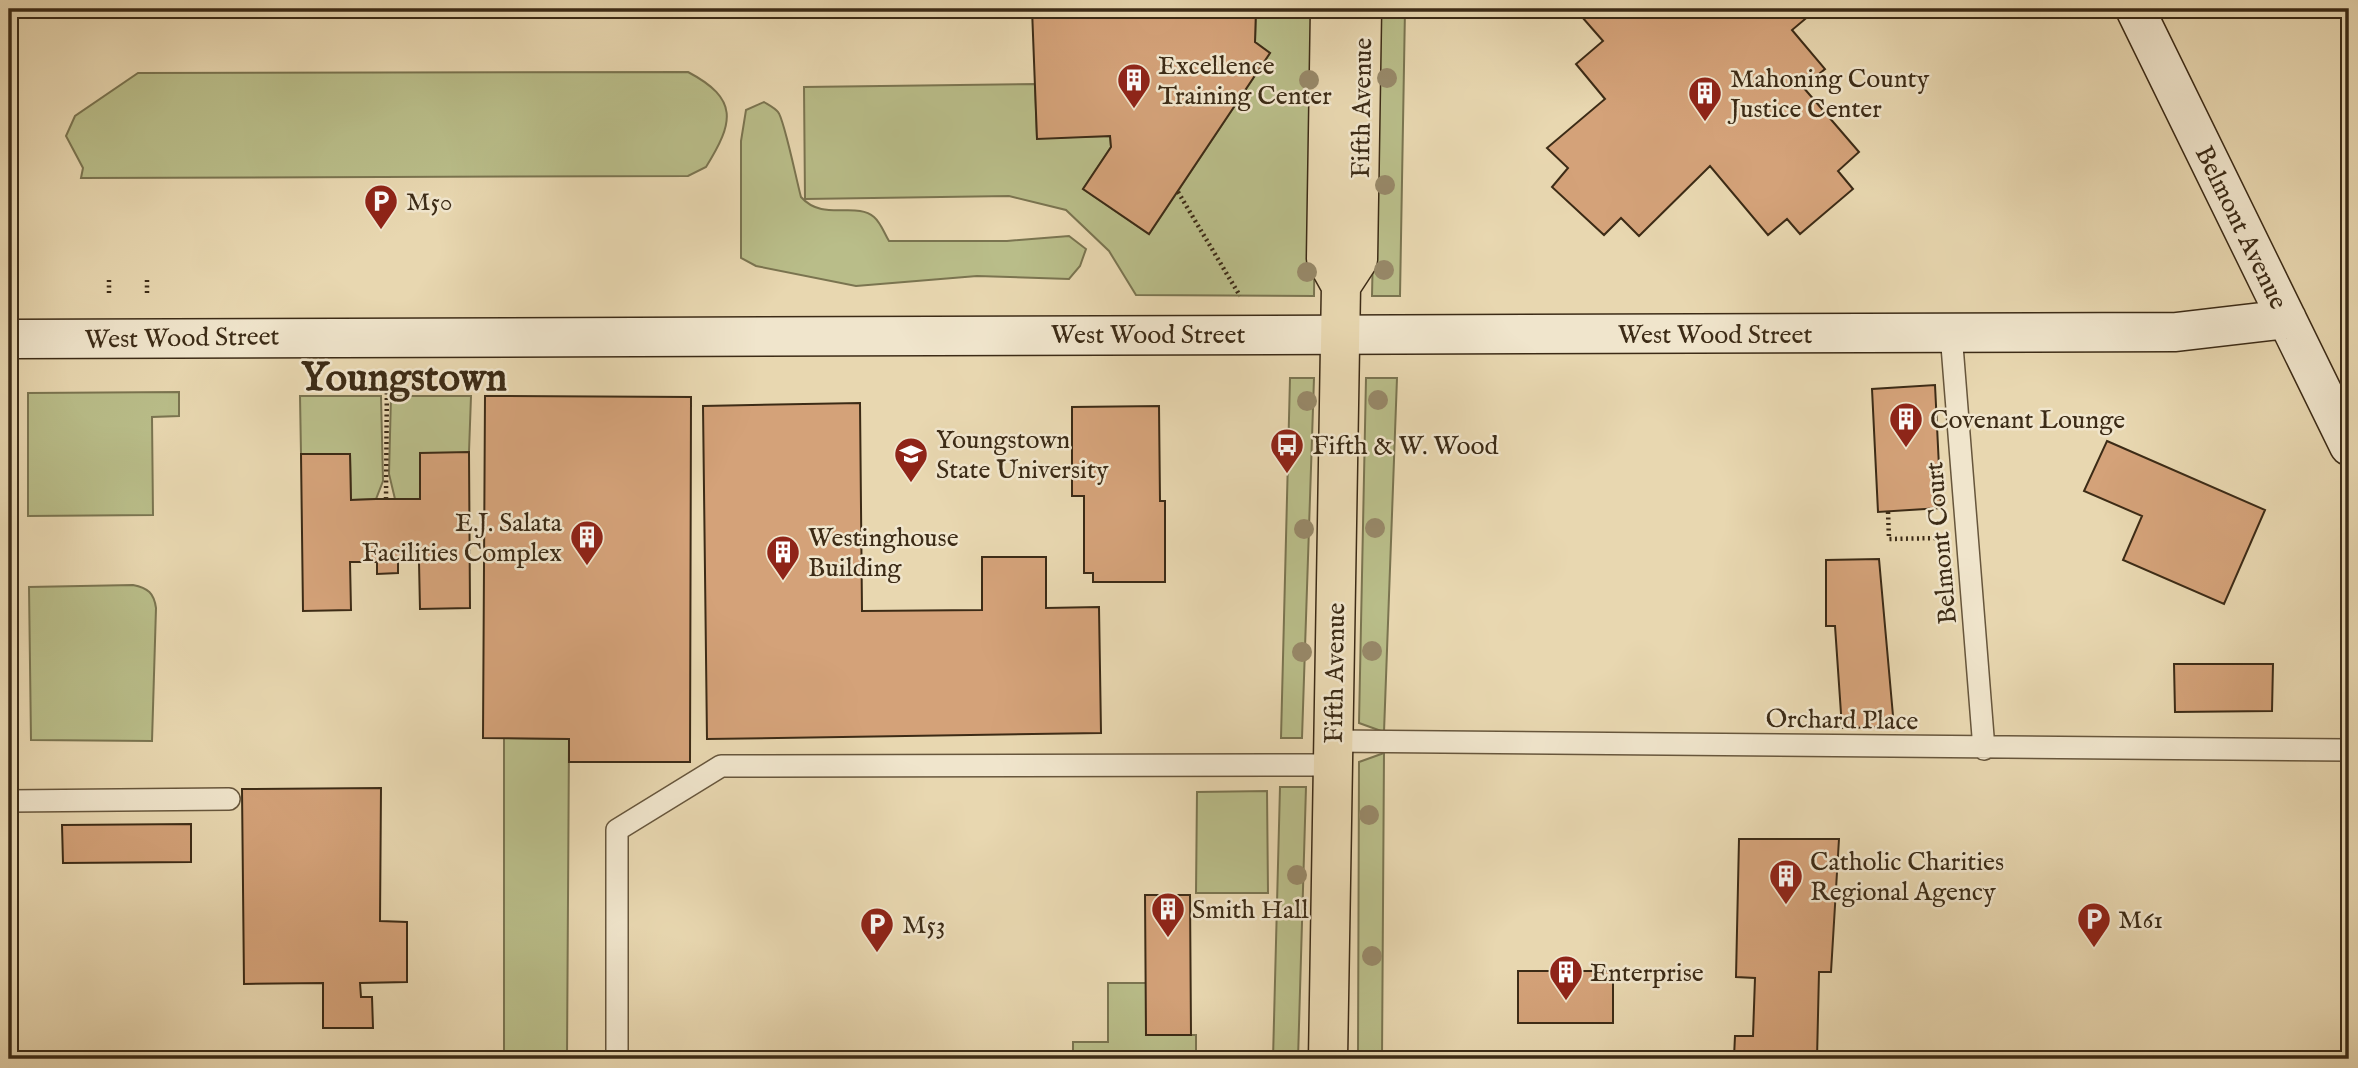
<svg xmlns="http://www.w3.org/2000/svg" width="2358" height="1068" font-family="'IM FELL English',serif">
<rect width="100%" height="100%" fill="#e8d7b0"/>
<filter id="stains"><feTurbulence type="fractalNoise" baseFrequency=".00286" numOctaves="4"/><feColorMatrix values="0 0 0 0 .2 0 0 0 0 .09 0 0 0 0 .02 0 0 0 .5 -.17"/></filter>
<radialGradient id="worn" r=".72"><stop offset=".6" stop-color="#630" stop-opacity="0"/><stop offset="1" stop-color="#630" stop-opacity=".3"/></radialGradient>
<!-- green -->
<path fill="#b9bd89" stroke="#7a7450" stroke-width="2" d="M1256 9H1317L1314 296 1136 295 1109 251 1066 210 1009 196 805 199 804 87 1035 84 1037 138 1110 136 1111 147 1083 189 1149 234 1270 53 1255 42Z
M1378 9H1405L1400 296H1372Z
M688 72C739 99 734 122 706 167L688 176 81 178 83 168 66 136 75 116 138 73Z
M764 102C769 105 775 108 778 112 784 118 797 183 801 197 823 222 856 201 874 217 881 223 884 233 889 241H1007L1069 236 1086 249 1080 266 1069 279 977 276 856 286 756 266 741 258V141L746 110Z
M1290 378H1314L1302 738H1281Z
M1366 378H1397L1384 732 1359 723Z
M179 392V416L152 417 153 515 28 516V393Z
M300 396H381L383 481 376 499 351 500 350 454H301Z
M391 396H471L469 452 420 499H395L389 474Z
M133 585C148 588 154 593 156 608L152 741 31 740 29 587Z
M504 738 569 739 567 1059H504Z
M1384 753 1382 1059H1358L1359 762Z
M1280 787H1306L1298 1059H1273Z
M1267 791 1268 893H1196L1197 792Z
M1108 983H1146V1035H1196V1059H1073V1042H1108Z"/>
<!-- building -->
<path fill="#d4a279" stroke="#3c2b16" stroke-width="2" d="M1032 9H1256L1255 42 1270 53 1149 234 1083 189 1111 147 1110 136 1037 139Z
M1575 9H1817L1792 30 1825 69 1803 87 1859 152 1838 171 1853 189 1800 234 1787 219 1768 235 1710 166 1639 236 1621 218 1604 235 1552 187 1568 168 1547 148 1605 99 1576 64 1603 41Z
M1935 385 1941 508 1878 512 1872 389Z
M485 396 691 397 690 762H569V739L483 738Z
M860 403 862 611 982 610V557H1046V608L1099 607 1101 733 707 739 703 406Z
M1159 406 1160 501H1165V582H1093V573H1084V496H1072V407Z
M2107 441 2265 510 2224 604 2123 560 2142 516 2084 491Z
M469 452 470 608 420 609 419 562H398V573L377 574V562H350L351 610 303 611 301 454H350L351 500 376 499H420V453Z
M1879 559 1894 727 1842 728 1835 626H1826V560Z
M2174 664H2273L2272 711 2175 712Z
M381 788 380 921 407 922V982L360 983 361 997H372L373 1028H323V983L244 984 242 789Z
M191 824V862L63 863 62 825Z
M1739 839H1839L1831 972H1819L1817 1059 1734 1057 1735 1036H1753L1755 978 1736 977Z
M1145 895H1190L1191 1035H1146Z
M1518 971H1613V1023H1518Z"/>
<g fill="none" stroke-linecap="round" stroke-linejoin="round">
<!-- lane casing -->
<g stroke="#67563c" stroke-width="24">
<path id="lane" d="M1951 333 1984 749
M1333 741 2349 750
M9 801 229 799
M617 1059V830L721 766 1333 765"/>
</g>
<!-- secondary casing -->
<g stroke="#3c2b16" stroke-width="41">
<path id="secondary" d="M2135 9 2349 446
M9 339 2176 332 2287 319"/>
</g>
<!-- primary casing -->
<g stroke="#3c2b16" stroke-width="41">
<path id="primary" d="M1341 286 1358 260 1362 9
M1328 1059 1341 286 1326 259 1330 9"/>
</g>
<!-- path -->
<path stroke="#3c2b16" stroke-width="4.5" stroke-dasharray="2 3.5" stroke-linecap="butt" d="M1178 192 1240 296
M109 280V295
M147 280V294
M386 499 387 375
M1888 512 1889 539 1938 538"/>
<!-- lane -->
<use href="#lane" stroke="#f0e5cc" stroke-width="21"/>
<!-- secondary -->
<use href="#secondary" stroke="#f0e5cc" stroke-width="38"/>
<!-- primary -->
<use href="#primary" stroke="#e8d7b0" stroke-width="38"/>
</g>
<!-- trees -->
<g fill="#978868">
<circle cx="1387" cy="78" r="10"/>
<circle cx="1309" cy="80" r="10"/>
<circle cx="1385" cy="185" r="10"/>
<circle cx="1384" cy="270" r="10"/>
<circle cx="1307" cy="272" r="10"/>
<circle cx="1378" cy="400" r="10"/>
<circle cx="1307" cy="401" r="10"/>
<circle cx="1375" cy="528" r="10"/>
<circle cx="1304" cy="529" r="10"/>
<circle cx="1372" cy="651" r="10"/>
<circle cx="1302" cy="652" r="10"/>
<circle cx="1369" cy="815" r="10"/>
<circle cx="1297" cy="875" r="10"/>
<circle cx="1372" cy="956" r="10"/>
</g>
<!-- icons -->
<defs>
<g id="building-pin" transform="scale(1.75)"><path d="M0 17L-7.5 6A9.5 9.5 0 1 1 7.5 6Z" fill="#8f2418" stroke="#f0e5cc"/><path d="M-4-6H4V6H1V3H-1V6H-4ZM-2.5-4.3h1.7v1.8h-1.7ZM.8-4.3h1.7v1.8H.8ZM-2.5-1h1.7V.8h-1.7ZM.8-1h1.7V.8H.8Z" fill="#fff"/></g>
<g id="parking-pin" transform="scale(1.75)"><path d="M0 17L-7.5 6A9.5 9.5 0 1 1 7.5 6Z" fill="#8f2418" stroke="#f0e5cc"/><path d="M-3.5-5.5H1a3.5 3.5 0 0 1 0 7H-1V5.5H-3.5ZM-1-3.4V-.6H.8a1.4 1.4 0 0 0 0-2.8Z" fill="#fff"/></g>
<g id="bus-pin" transform="scale(1.75)"><path d="M0 17L-7.5 6A9.5 9.5 0 1 1 7.5 6Z" fill="#8f2418" stroke="#f0e5cc"/><path d="M-5-6H5V4H4V6H2V4H-2V6H-4V4H-5ZM-3.5-4V0h7V-4ZM-3.5 1.2v1.5H-2V1.2ZM2 1.2v1.5H3.5V1.2Z" fill="#fff"/></g>
<g id="university-pin" transform="scale(1.75)"><path d="M0 17L-7.5 6A9.5 9.5 0 1 1 7.5 6Z" fill="#8f2418" stroke="#f0e5cc"/><path d="M0-5L7-2L0 1L-7-2ZM-4 1L0 2.5L4 1V4Q0 6-4 4Z" fill="#fff"/></g>
</defs>
<g fill-rule="evenodd">
<use href="#building-pin" x="1134" y="80"/>
<use href="#building-pin" x="1705" y="93"/>
<use href="#parking-pin" x="381" y="201"/>
<use href="#building-pin" x="1906" y="419"/>
<use href="#bus-pin" x="1287" y="445"/>
<use href="#university-pin" x="911" y="454"/>
<use href="#building-pin" x="587" y="537"/>
<use href="#building-pin" x="783" y="552"/>
<use href="#building-pin" x="1786" y="876"/>
<use href="#building-pin" x="1168" y="909"/>
<use href="#parking-pin" x="2094" y="919"/>
<use href="#parking-pin" x="877" y="924"/>
<use href="#building-pin" x="1566" y="972"/>
</g>
<g text-anchor="middle" stroke-width="5" stroke-linejoin="round" paint-order="stroke">
<!-- poi labels -->
<g font-size="26" fill="#3c2b16" stroke="#f0e5cc" text-anchor="start">
<text x="1158" y="74">Excellence<tspan x="1158" dy="30">Training Center</tspan></text>
<text x="1730" y="87">Mahoning County<tspan x="1730" dy="30">Justice Center</tspan></text>
<text x="406" y="210">M50</text>
<text x="1930" y="428">Covenant Lounge</text>
<text x="936" y="448">Youngstown<tspan x="936" dy="30">State University</tspan></text>
<text x="1312" y="454">Fifth &amp; W. Wood</text>
<text x="562" y="531" text-anchor="end">E.J. Salata<tspan x="562" dy="30">Facilities Complex</tspan></text>
<text x="808" y="546">Westinghouse<tspan x="808" dy="30">Building</tspan></text>
<text x="1810" y="870">Catholic Charities<tspan x="1810" dy="30">Regional Agency</tspan></text>
<text x="1192" y="918">Smith Hall</text>
<text x="2118" y="928">M61</text>
<text x="902" y="933">M53</text>
<text x="1590" y="981">Enterprise</text>
</g>
<!-- street labels -->
<g font-size="26" fill="#3c2b16" stroke="#f0e5cc">
<text transform="translate(1361 108) rotate(-89)" y="9">Fifth Avenue</text>
<text transform="translate(2242 227) rotate(64)" y="9">Belmont Avenue</text>
<text x="1148" y="343">West Wood Street</text>
<text x="1715" y="343">West Wood Street</text>
<text transform="translate(182 337) rotate(-1)" y="9">West Wood Street</text>
<text transform="translate(1940 543) rotate(-95)" y="9">Belmont Court</text>
<text transform="translate(1334 673) rotate(-89)" y="9">Fifth Avenue</text>
<text transform="translate(1842 719) rotate(1)" y="9">Orchard Place</text>
</g>
<!-- town labels -->
<g font-size="40" font-weight="bold" fill="#3c2b16" stroke="#f0e5cc">
<text x="404" y="390">Youngstown</text>
</g>
</g>
<!-- margin -->
<rect width="2358" height="1068" fill="none" stroke="#e8d7b0" stroke-width="35"/>
<rect x="10" y="10" width="2337" height="1047" fill="none" stroke="#3c2b16" stroke-width="3.5"/>
<rect x="18" y="18" width="2323" height="1033" fill="none" stroke="#3c2b16" stroke-width="2"/>
<rect width="100%" height="100%" filter="url(#stains)"/>
<rect width="100%" height="100%" fill="url(#worn)"/>
</svg>
